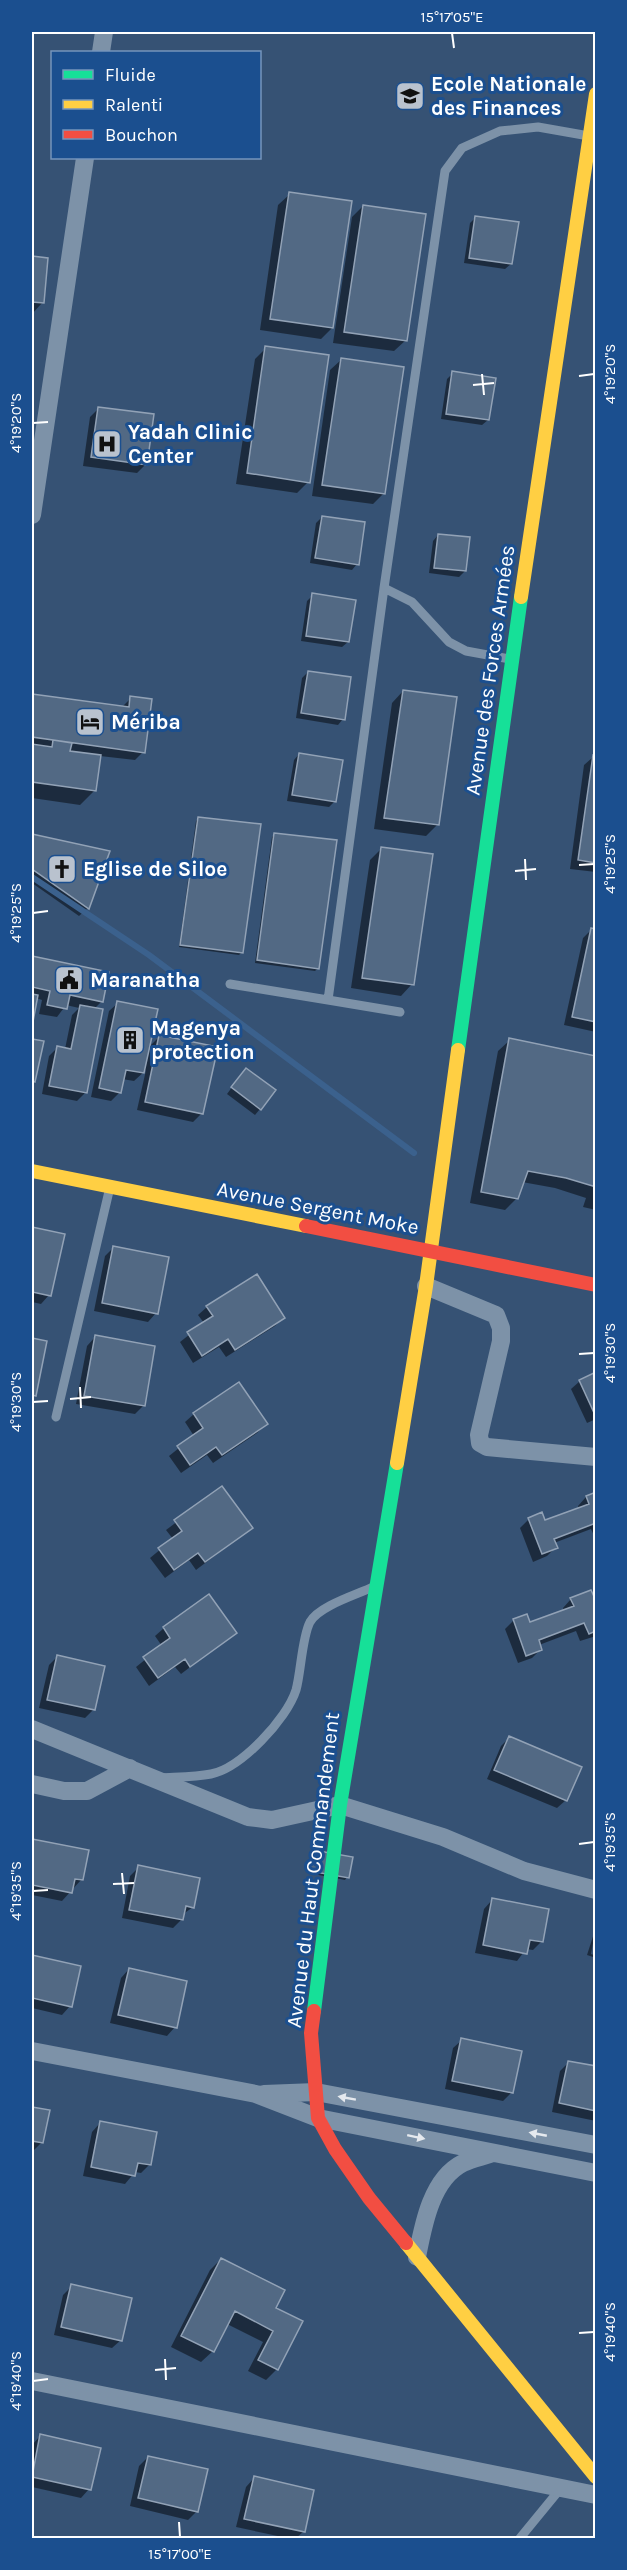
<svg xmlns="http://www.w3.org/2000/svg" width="627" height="2570" font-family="Karla,sans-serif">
<rect width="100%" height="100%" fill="#365274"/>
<!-- shadow -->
<path fill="#0007" d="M290 194 332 328 321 339 260 330 278 205Z
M363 206 406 340 394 351 333 343 352 217Z
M476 217 511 264 505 269 464 263 470 223Z
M32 258 46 259 42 303 32 314Z
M266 348 308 482 297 493 236 484 255 359Z
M342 359 384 493 373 504 312 496 330 370Z
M453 373 488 420 482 425 441 419 447 379Z
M99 408 146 464 137 473 83 466 90 417Z
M322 517 357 564 352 570 310 563 316 523Z
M438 535 465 571 459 577 429 573 433 541Z
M313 595 348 642 342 647 301 641 307 601Z
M308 672 343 719 338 725 296 718 302 678Z
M403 691 437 825 426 836 374 829 392 703Z
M32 695 122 707 131 698 143 752 135 760 100 756 95 790 80 805 32 798Z
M299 754 335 801 329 807 287 801 294 760Z
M593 757H596V872L570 869 584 765Z
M198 819 241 953 239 955 179 947 196 821Z
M275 834 318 968 315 971 255 963 272 837Z
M32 836 108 852 88 908 79 916 32 883Z
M381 849 412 984 401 996 351 988 370 860Z
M592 929 596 930V1032L564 1025 583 938Z
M32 958 107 973 101 1002 94 1009 85 1093 77 1101 42 1094 49 1056 58 1047 65 1049 72 1015 79 1008 66 1005 57 1017 39 1014 42 1000 36 998 32 1019Z
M118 1003 148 1048 160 1036 202 1113 193 1122 137 1110 146 1070 134 1081 122 1079 120 1092 111 1101 91 1097 109 1011Z
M510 1040 596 1057V1210L583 1207 586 1198 555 1188 522 1182 516 1199 505 1210 470 1203 498 1051Z
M32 1041 42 1043 34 1081 32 1084Z
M241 1075 260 1109 255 1115 227 1094Z
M32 1228 63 1236 49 1295 41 1304 32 1302Z
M114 1247 156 1313 148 1322 94 1311 105 1256Z
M207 1307 283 1318 275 1326 226 1357 219 1347 193 1363 180 1342 204 1323 198 1315Z
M95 1337 143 1406 135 1414 76 1404 87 1346Z
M32 1339 45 1342 35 1395 32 1399Z
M596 1374V1419L587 1423 571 1389 580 1381Z
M194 1414 266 1424 257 1433 213 1463 207 1455 181 1473 169 1456 194 1436 185 1422Z
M222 1488 251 1528 196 1570 189 1560 165 1578 150 1558 173 1539 166 1530Z
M596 1494V1540L591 1529 554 1543 556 1547 547 1556 533 1562 520 1528 529 1519 544 1522 579 1509 578 1506 586 1497Z
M571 1599 596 1605V1636L580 1641 576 1631 539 1645 541 1649 532 1658 518 1663 505 1629 513 1621 526 1616 529 1624 564 1611 563 1608Z
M164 1628 235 1633 181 1674 175 1667 149 1686 136 1667 162 1646 155 1636Z
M57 1657 94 1709 85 1718 39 1708 49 1665Z
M509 1738 566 1800 557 1808 487 1779 501 1746Z
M32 1841 87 1851 81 1880 62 1901 32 1895Z
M314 1852 347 1877 345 1880 308 1873Z
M139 1867 193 1907 182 1915V1919L173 1928 122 1918 130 1876Z
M492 1900 541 1942 533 1950 526 1949 517 1961 475 1953 484 1909Z
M596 1927 591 1954 594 1955 596 1948V1958L587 1955Z
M32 1956 79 1967 70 2006 62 2015 32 2008Z
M129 1969 175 2027 167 2036 110 2023 121 1978Z
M462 2040 512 2092 503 2101 445 2089 453 2048Z
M569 2062 596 2068V2121L552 2112 560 2071Z
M32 2108 48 2112 42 2142 33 2151H32Z
M100 2123 150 2164 141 2173 135 2172 125 2184 83 2176 92 2132Z
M221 2259 274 2309 277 2369 266 2380 248 2371 263 2342 227 2324 213 2351 201 2362 171 2347 210 2270Z
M72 2286 121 2340 112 2348 54 2335 63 2295Z
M40 2436 89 2489 81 2498 32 2487V2445Z
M148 2457 197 2511 188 2520 130 2506 139 2466Z
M254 2478 312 2491 303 2532 296 2538H287L236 2527 246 2487Z"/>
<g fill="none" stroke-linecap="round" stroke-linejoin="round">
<!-- stream -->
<path stroke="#3b618d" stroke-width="6" d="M32 877 149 955 414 1153"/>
</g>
<!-- building -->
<path fill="#526984" stroke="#92a2b6" stroke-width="1.5" d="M289 192 352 201 333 328 270 319Z
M363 205 426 214 407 341 344 332Z
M475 216 519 222 512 264 469 258Z
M32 256 48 258 44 303 32 302Z
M265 346 329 355 310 483 247 473Z
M341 358 404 367 385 494 322 485Z
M452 371 496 378 489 420 446 414Z
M98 407 154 414 147 465 91 457Z
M322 516 365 522 359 565 315 558Z
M438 534 470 537 466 571 434 568Z
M312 593 356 600 349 642 306 636Z
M308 671 351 677 345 720 301 713Z
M403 690 457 697 439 825 384 818Z
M32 694 129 707 130 696 152 699 145 753 32 737Z
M53 740 72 743 70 751 101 755 96 791 32 782V744L52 747Z
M299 753 343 760 336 802 292 795Z
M593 755 596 756V863L578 860Z
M198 817 261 824 243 953 180 945Z
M274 833 337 840 319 969 257 960Z
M32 834 110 851 89 909 32 869Z
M381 847 433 854 414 985 362 978Z
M591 928 596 929V1022L572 1017Z
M32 956 109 972 103 1002 70 995 67 1009 47 1005 50 991 32 987Z
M32 994 38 995 32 1027Z
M117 1001 158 1009 144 1073 126 1070 121 1093 99 1088Z
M80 1005 103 1009 87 1093 49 1086 57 1046 71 1049Z
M159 1035 218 1047 203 1114 145 1102Z
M509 1038 596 1056V1187L566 1178 528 1171 518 1199 481 1192Z
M32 1039 44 1041 35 1082 32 1081Z
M246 1068 276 1090 261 1110 231 1087Z
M32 1227 65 1234 51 1296 32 1292Z
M113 1246 169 1257 158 1314 102 1303Z
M257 1274 285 1318 235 1350 228 1339 202 1356 187 1332 213 1316 206 1306Z
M95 1335 155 1346 145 1406 84 1396Z
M32 1338 47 1341 36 1396 32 1395Z
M596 1372V1415H595L579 1380Z
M239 1382 268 1424 222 1455 216 1447 190 1465 177 1446 203 1428 193 1413Z
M222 1486 253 1528 205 1562 198 1553 174 1570 158 1548 182 1531 174 1520Z
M596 1492V1523L554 1539 558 1548 542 1554 528 1518 542 1512 545 1520 589 1504 586 1496Z
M591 1590 596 1601V1631L589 1634 584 1623 539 1640 542 1650 526 1656 513 1619 527 1614 530 1622 574 1606 570 1598Z
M209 1594 237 1633 190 1667 185 1659 158 1678 143 1657 170 1638 163 1627Z
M57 1655 105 1666 95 1710 47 1700Z
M509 1736 582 1767 567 1801 494 1770Z
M32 1839 89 1850 83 1880 75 1879 72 1893 32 1885Z
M313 1850 353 1857 349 1878 309 1871Z
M138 1865 200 1878 194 1908 186 1906 183 1920 129 1910Z
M492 1898 549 1909 543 1942 530 1940 527 1954 483 1945Z
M32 1955 81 1966 72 2007 32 1998Z
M129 1968 187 1981 177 2028 118 2015Z
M461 2038 522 2051 513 2093 452 2081Z
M568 2061 596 2066V2111L559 2103Z
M32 2107 50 2110 43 2143 32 2141Z
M100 2121 157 2132 151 2165 138 2163 135 2176 91 2167Z
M221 2258 285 2290 276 2308 303 2321 278 2370 258 2360 273 2331 235 2311 214 2352 181 2336Z
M71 2284 132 2298 122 2341 61 2327Z
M40 2434 101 2448 91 2490 32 2477Z
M148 2456 208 2469 198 2512 138 2498Z
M254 2476 314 2490 305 2532 244 2519Z"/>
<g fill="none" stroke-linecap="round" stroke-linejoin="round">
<!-- lane -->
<path stroke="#7d92a8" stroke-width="9" d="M384 588 445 171 462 148 500 131 538 127 589 136
M230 984 328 1000 384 588 412 602 449 642 466 651 510 659
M328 1000 400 1012
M56 1417 110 1187
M161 1778C177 1777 195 1777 211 1774 241 1768 287 1719 296 1690 301 1672 302 1637 310 1622 319 1606 356 1595 373 1587
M520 2538 561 2488"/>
<!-- street -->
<path stroke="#7d92a8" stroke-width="18" d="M101 52 104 32
M32 515 85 158
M426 1286 496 1315 501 1328V1341L479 1435 480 1443 487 1447 596 1457
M32 1729 248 1817 272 1820 340 1805 443 1837 524 1871 596 1890
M32 1784 64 1791H87L130 1768
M32 2051 256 2094 318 2118 596 2173
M264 2094 316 2092 596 2145
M417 2257C423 2226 431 2179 463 2163 471 2159 481 2157 490 2154
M32 2381 596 2495"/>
<!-- fast -->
<path stroke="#16e098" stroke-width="14" d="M458 1050 521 597
M314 2011 340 1805 397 1463"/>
<!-- slow -->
<path stroke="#ffcf43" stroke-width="14" d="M521 597 596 94
M32 1171 306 1226
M397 1463 426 1286 458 1050
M406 2243 596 2477"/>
<!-- jam -->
<path stroke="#f24e42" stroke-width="14" d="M306 1226 596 1285
M314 2011 311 2033 318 2118 335 2149 369 2198 406 2243"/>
</g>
<!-- one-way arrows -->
<defs><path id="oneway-solid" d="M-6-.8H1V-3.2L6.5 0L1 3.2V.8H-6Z" transform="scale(1.5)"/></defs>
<g fill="#e5e9ee">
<use href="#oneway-solid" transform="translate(347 2098) rotate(-170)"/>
<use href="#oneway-solid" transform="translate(538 2134) rotate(-169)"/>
<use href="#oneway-solid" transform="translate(416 2137) rotate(12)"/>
</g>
<!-- ticks -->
<path fill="none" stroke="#fff" stroke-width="2" d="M452 33 454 48M482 374 484 395M579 376 594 374M473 385 494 383M33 423 48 422M525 859 526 880M579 865 594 864M515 871 536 869M33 913 48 911M579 1354 594 1353M80 1387 81 1408M70 1399 91 1397M33 1402 48 1401M579 1844 594 1842M122 1873 124 1894M113 1884 134 1883M33 1891 48 1890M579 2333 594 2332M165 2359 166 2380M155 2370 176 2368M33 2381 48 2379M179 2522 180 2537"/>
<!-- icons -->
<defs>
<g id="university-square" transform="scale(1.5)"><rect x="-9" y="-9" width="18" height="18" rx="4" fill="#b9c2ce" stroke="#1b4f8f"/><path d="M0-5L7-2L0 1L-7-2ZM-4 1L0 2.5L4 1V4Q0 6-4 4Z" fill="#111"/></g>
<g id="hospital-square" transform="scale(1.5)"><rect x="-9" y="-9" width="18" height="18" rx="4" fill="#b9c2ce" stroke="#1b4f8f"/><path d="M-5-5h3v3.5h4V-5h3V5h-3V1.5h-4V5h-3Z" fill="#111"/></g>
<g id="hotel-square" transform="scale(1.5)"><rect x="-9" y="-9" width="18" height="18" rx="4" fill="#b9c2ce" stroke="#1b4f8f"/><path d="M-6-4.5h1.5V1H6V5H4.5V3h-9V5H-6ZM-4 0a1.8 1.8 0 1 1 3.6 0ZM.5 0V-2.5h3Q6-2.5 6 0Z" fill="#111"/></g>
<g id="church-square" transform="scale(1.5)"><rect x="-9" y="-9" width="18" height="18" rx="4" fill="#b9c2ce" stroke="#1b4f8f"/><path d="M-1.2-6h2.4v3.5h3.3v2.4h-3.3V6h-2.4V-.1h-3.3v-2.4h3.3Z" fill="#111"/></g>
<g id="civic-square" transform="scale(1.5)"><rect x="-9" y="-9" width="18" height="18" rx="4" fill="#b9c2ce" stroke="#1b4f8f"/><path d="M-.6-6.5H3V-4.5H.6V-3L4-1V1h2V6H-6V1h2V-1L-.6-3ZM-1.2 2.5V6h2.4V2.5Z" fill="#111"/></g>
<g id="building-square" transform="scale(1.5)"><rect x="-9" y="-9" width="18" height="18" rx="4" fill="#b9c2ce" stroke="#1b4f8f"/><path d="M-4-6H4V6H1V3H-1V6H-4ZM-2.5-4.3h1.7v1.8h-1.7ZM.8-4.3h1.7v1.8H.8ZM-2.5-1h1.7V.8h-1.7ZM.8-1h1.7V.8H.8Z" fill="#111"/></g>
</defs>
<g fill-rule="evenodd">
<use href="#university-square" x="410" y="96"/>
<use href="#hospital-square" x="107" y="444"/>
<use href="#hotel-square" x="90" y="722"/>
<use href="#church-square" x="62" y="869"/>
<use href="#civic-square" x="69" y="980"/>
<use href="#building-square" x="130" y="1040"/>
</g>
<g text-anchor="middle" stroke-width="6" stroke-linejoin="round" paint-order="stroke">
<!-- poi labels -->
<g font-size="21" font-weight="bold" fill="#fff" stroke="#1b4f8f" text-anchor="start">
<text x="431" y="91">Ecole Nationale<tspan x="431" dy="24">des Finances</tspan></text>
<text x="128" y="439">Yadah Clinic<tspan x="128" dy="24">Center</tspan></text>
<text x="111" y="729">Mériba</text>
<text x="83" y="876">Eglise de Siloe</text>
<text x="90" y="987">Maranatha</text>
<text x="151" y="1035">Magenya<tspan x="151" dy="24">protection</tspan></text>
</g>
<!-- street labels -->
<g font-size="21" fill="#fff" stroke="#1b4f8f">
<text transform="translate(490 670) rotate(-82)" y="7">Avenue des Forces Armées</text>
<text transform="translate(318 1208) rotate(11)" y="7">Avenue Sergent Moke</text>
<text transform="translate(313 1870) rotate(-83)" y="7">Avenue du Haut Commandement</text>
</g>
</g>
<!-- border -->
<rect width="627" height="2570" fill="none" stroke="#1b4f8f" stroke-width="66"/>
<!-- legend -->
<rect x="51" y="51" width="210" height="108" fill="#1b4f8f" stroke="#7695bc" stroke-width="1.5"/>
<rect x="63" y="70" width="30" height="9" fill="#16e098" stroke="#7695bc" stroke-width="1.5"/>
<text x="105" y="81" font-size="18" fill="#ffffff">Fluide</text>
<rect x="63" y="100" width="30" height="9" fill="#ffcf43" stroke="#7695bc" stroke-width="1.5"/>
<text x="105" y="111" font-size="18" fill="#ffffff">Ralenti</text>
<rect x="63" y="130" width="30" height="9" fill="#f24e42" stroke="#7695bc" stroke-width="1.5"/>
<text x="105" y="141" font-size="18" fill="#ffffff">Bouchon</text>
<rect x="33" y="33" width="561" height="2504" fill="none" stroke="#fff" stroke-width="2"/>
<g font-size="15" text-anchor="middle" fill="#fff">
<text x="452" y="22">15°17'05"E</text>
<text transform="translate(610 374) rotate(-90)" y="5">4°19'20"S</text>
<text transform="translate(16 423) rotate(-90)" y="5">4°19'20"S</text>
<text transform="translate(610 864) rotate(-90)" y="5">4°19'25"S</text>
<text transform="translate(16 913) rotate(-90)" y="5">4°19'25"S</text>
<text transform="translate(610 1353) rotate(-90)" y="5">4°19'30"S</text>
<text transform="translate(16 1402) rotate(-90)" y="5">4°19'30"S</text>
<text transform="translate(610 1842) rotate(-90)" y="5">4°19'35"S</text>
<text transform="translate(16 1891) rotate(-90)" y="5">4°19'35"S</text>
<text transform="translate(610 2332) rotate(-90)" y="5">4°19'40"S</text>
<text transform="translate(16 2381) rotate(-90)" y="5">4°19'40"S</text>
<text x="180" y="2559">15°17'00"E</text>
</g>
</svg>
